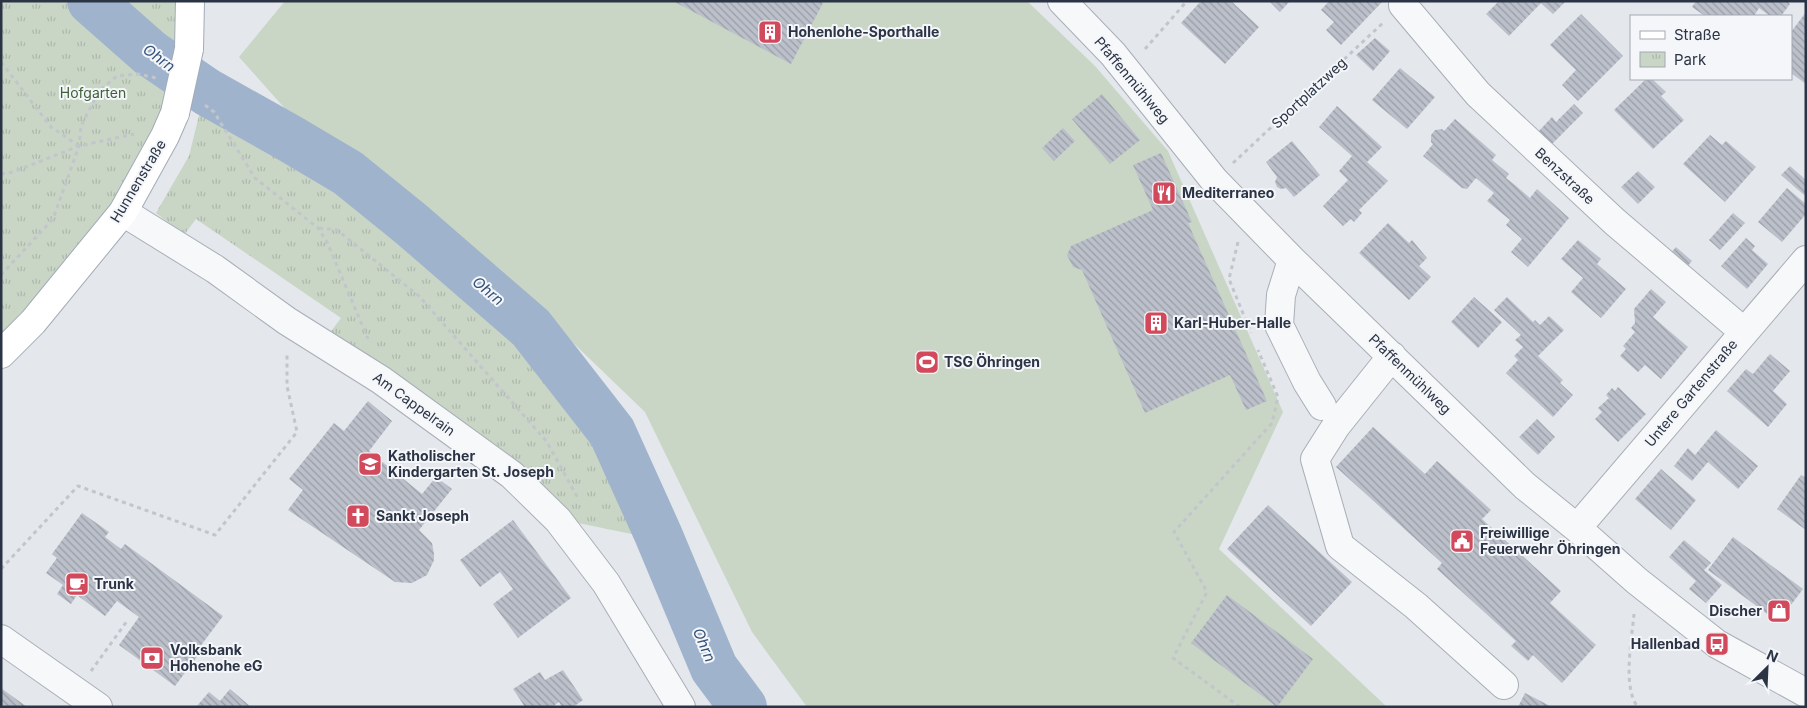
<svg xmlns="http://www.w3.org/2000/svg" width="1807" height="708" font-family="Inter,sans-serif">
<defs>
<pattern id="park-tufts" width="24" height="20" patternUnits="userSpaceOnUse" patternTransform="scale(1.25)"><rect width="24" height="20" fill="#c9d6c5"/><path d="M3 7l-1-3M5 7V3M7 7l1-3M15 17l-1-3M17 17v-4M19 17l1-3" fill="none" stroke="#adb8ab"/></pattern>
<pattern id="building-back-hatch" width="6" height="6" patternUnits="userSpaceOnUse" patternTransform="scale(1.25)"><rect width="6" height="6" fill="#bbc0ca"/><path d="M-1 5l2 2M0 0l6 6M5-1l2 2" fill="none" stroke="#989da6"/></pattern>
</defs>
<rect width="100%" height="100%" fill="#e4e7ec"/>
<!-- green -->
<path fill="#c9d6c5" d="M285 1H1027L1095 66 1168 151 1283 412 1219 549 1387 707H807L752 632 645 412 541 312 420 214 296 121 239 57Z"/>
<!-- park -->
<path fill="url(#park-tufts)" d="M1 1H183L186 104 1 354Z
M204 95 410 233 524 333 606 442 646 537 578 523 518 466 329 334 341 318 196 219 184 235 156 213 189 156Z"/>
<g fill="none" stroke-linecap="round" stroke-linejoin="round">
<!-- river -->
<path stroke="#9fb4cc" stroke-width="48" d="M91 1 150 53 207 92 289 138 348 173 411 224 531 328 612 432 658 534 714 668 743 707"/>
</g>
<!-- building -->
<path fill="url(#building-back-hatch)" d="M673 1H824L791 64Z
M1201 1H1231L1259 27 1225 64 1181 23Z
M1269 1H1290L1280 12Z
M1329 1H1383L1341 45 1326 30 1334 22 1321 10Z
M1499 1H1566L1553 14 1541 3 1509 36 1486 14Z
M1696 1H1787L1790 4 1781 16H1770L1759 8 1754 16H1705L1692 7Z
M1806 12V84L1791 73V32Z
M1581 14 1623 56 1578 101 1562 85 1576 70 1550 45Z
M1375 38 1390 51 1373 71 1356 55Z
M1400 68 1435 97 1407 129 1372 100Z
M1646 79H1652L1666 92 1661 96 1684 120 1653 149 1614 110Z
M1102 94 1140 140 1110 164 1072 119Z
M1574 104 1583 113 1551 145 1538 132 1552 117 1556 122Z
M1337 106 1382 147 1367 162 1388 181 1359 210 1362 213 1354 222 1351 219 1343 226 1323 206 1348 180 1339 171 1352 156 1319 127Z
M1455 119 1496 155 1492 160 1509 174 1506 178 1515 185 1530 198 1537 189 1569 218 1528 267 1511 252 1522 239 1506 225 1510 220 1487 201 1494 193 1476 178 1467 189 1462 188 1423 156 1433 144 1431 142V135L1435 130 1442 129 1444 131Z
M1063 128 1075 141 1054 161 1042 148Z
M1710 135 1722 145 1726 141 1756 167 1725 202 1683 164Z
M1292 141 1320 175 1294 197 1286 188 1281 189 1277 187 1275 182 1277 177 1266 162Z
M1161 153 1192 222 1188 223 1267 401 1246 410 1230 375 1145 413 1082 270 1073 267 1067 255 1071 246 1153 210 1133 165Z
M1790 166 1806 180V192L1804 195 1781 175Z
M1638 171 1655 187 1638 204 1621 187Z
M1787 188 1806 204V214L1782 242 1758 222Z
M1733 213 1745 223 1720 250 1709 240Z
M1388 223 1409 243 1412 240 1427 258 1419 266 1431 277 1409 300 1359 253Z
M1746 238 1755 246 1752 250 1768 264 1747 289 1721 266Z
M1578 240 1601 259 1597 264 1626 289 1601 318 1571 292 1583 278 1561 259Z
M1676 247 1692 261 1685 269 1669 255Z
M1651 289 1666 302 1653 317 1688 347 1661 379 1645 365 1638 372 1620 356 1626 349 1623 346 1635 332 1631 328 1635 323 1634 309Z
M1474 297 1502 322 1478 348 1451 322Z
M1507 297 1533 322 1535 320 1540 325 1549 316 1564 330 1538 356 1563 380 1560 383 1573 395 1553 417 1506 373 1518 360 1514 356 1523 347 1515 340 1521 335 1494 310Z
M1770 354 1790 371 1773 391 1787 404 1768 427 1727 391 1746 369 1753 374Z
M1618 387 1646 414 1618 442 1595 419 1602 412 1598 408 1609 398 1606 395 1612 388 1615 391Z
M368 401 392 421 369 451 422 494 436 477 452 489 419 530 432 543 434 554V560L427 575 412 583 395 582 288 510 303 490 289 479 334 423 344 431Z
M1537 419 1555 437 1538 455 1519 437Z
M1373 427 1425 474 1437 461 1491 510 1482 519 1561 591 1550 603 1596 645 1562 683 1533 655 1528 661 1511 646 1516 641 1437 569 1442 563 1336 467Z
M1716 430 1758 466 1738 489 1708 462 1692 481 1674 466 1688 448 1695 455Z
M1661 469 1696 500 1671 530 1635 499Z
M1801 475 1806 478V530L1777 509Z
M1268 505 1352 582 1311 626 1227 549Z
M82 513 109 532 105 537 121 549 125 544 223 616 199 648 202 650 175 686 119 645 139 617 117 601 105 616 77 595 71 604 57 594 63 585 46 573 57 558 52 554Z
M513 520 571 598 518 638 493 604 513 589 500 572 480 587 460 560Z
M1733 537 1803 589 1778 622 1708 570Z
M1684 540 1711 563 1704 570 1722 585 1706 603 1689 589 1696 581 1669 557Z
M1227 595 1313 659 1277 707 1191 643Z
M563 670 583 700 573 707H562L559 702 552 707H525L513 689 540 672 545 680Z
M1 688 27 707H1Z
M230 689 251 707H196L209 692 220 701Z
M1525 693 1552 707H1518Z"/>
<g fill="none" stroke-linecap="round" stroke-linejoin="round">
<!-- minor casing -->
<g stroke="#a9aeb7" stroke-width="30">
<path id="minor" d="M1062 1 1113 54 1214 180 1292 260 1525 486 1577 528 1637 581 1717 644 1806 693
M1403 5 1478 94 1615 222 1743 331
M123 212 215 269 287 321 381 380 512 475 558 520 606 583 681 707
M1292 260 1281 295 1279 325 1307 382 1322 406
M1392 356 1336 426 1315 459 1340 546 1416 606 1504 685
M1577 528 1806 260
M1 639 98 707"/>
</g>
<!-- major casing -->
<g stroke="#a3abb8" stroke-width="30">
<path id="major" d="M189 49 190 1
M1 354 33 322 123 212 165 136 175 113"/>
</g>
<!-- path -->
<path stroke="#c2c5cb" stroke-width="3" stroke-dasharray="4 4" stroke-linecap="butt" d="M1145 49 1187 1
M1 62 51 127 79 146
M205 105 214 112 255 178 318 228 327 242 368 339
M1233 163 1384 22
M1 174 13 172 79 146 134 134
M319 228 337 230 419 296 547 442 579 500
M1238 242 1229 279 1251 333
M1 275 53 219 79 146 81 126 99 91 117 76 138 74 156 78
M1 569 78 486 215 535 297 432 287 386V354
M1634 614C1632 638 1622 688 1638 707
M91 671 127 621
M1240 707 1173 658 1207 592 1174 532 1272 423 1278 397 1258 350"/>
<!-- minor -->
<use href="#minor" stroke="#f7f8fa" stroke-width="28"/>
<!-- major -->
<use href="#major" stroke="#fff" stroke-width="28"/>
<!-- major-bridge casing -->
<g stroke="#a3abb8" stroke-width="30" stroke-linecap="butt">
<path id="major-bridge" d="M175 113 189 49"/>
</g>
<!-- major-bridge -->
<use href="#major-bridge" stroke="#fff" stroke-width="28"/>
</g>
<!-- icons -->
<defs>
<g id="building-square" transform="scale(1.25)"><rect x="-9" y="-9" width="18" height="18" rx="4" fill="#d1495b" stroke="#f4f6f9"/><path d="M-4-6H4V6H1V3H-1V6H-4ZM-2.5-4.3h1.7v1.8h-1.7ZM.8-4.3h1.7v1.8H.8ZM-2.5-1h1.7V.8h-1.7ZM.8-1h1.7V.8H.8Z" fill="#fff"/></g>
<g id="restaurant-square" transform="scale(1.25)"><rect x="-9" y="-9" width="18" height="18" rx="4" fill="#d1495b" stroke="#f4f6f9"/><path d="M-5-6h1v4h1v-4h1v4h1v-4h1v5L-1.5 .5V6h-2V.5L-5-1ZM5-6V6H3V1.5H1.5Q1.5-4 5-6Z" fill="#fff"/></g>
<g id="stadium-square" transform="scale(1.25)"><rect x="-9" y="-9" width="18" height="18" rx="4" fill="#d1495b" stroke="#f4f6f9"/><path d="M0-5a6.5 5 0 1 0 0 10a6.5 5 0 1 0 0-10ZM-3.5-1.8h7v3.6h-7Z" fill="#fff"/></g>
<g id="school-square" transform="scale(1.25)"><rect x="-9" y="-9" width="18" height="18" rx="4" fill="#d1495b" stroke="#f4f6f9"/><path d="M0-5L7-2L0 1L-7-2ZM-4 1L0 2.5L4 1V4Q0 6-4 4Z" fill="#fff"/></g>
<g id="church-square" transform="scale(1.25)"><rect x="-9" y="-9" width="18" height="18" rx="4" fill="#d1495b" stroke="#f4f6f9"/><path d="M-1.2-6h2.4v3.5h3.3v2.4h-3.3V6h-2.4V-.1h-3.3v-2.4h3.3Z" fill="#fff"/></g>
<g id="civic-square" transform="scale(1.25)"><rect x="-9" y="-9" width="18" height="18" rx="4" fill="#d1495b" stroke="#f4f6f9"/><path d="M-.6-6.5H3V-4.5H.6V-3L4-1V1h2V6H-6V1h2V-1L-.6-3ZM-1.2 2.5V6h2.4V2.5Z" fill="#fff"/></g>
<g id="cafe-square" transform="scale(1.25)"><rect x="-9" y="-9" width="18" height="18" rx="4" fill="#d1495b" stroke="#f4f6f9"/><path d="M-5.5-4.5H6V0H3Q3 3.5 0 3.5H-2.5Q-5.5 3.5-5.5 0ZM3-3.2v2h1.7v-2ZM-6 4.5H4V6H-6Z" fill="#fff"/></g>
<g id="shop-square" transform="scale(1.25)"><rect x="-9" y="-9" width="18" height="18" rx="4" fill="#d1495b" stroke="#f4f6f9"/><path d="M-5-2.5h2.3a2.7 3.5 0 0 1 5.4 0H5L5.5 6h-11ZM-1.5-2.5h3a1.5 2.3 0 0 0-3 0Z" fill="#fff"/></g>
<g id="bus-square" transform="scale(1.25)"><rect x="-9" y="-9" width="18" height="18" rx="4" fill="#d1495b" stroke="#f4f6f9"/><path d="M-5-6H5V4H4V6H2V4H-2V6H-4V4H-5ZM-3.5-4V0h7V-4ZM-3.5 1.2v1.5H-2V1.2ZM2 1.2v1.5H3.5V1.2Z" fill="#fff"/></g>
<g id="bank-square" transform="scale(1.25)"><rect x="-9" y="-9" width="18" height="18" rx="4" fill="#d1495b" stroke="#f4f6f9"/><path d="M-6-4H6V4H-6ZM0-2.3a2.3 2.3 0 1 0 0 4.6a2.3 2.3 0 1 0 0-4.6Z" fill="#fff"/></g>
</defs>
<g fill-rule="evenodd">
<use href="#building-square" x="770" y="32"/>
<use href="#restaurant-square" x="1164" y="193"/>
<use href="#building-square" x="1156" y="323"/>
<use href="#stadium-square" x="927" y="362"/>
<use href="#school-square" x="370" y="464"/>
<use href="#church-square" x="358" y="516"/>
<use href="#civic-square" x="1462" y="541"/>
<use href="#cafe-square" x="77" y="584"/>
<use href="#shop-square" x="1779" y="611"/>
<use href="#bus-square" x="1717" y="644"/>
<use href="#bank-square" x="152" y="658"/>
</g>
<g text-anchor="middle" stroke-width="4" stroke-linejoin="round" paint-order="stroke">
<!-- poi labels -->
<g font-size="14" font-weight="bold" fill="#2b3445" stroke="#f4f6f9" text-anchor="start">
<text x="788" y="37">Hohenlohe-Sporthalle</text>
<text x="1182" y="198">Mediterraneo</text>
<text x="1174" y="328">Karl-Huber-Halle</text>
<text x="944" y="367">TSG Öhringen</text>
<text x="388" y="461">Katholischer<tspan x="388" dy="16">Kindergarten St. Joseph</tspan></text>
<text x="376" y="521">Sankt Joseph</text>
<text x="1480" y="538">Freiwillige<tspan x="1480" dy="16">Feuerwehr Öhringen</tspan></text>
<text x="94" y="589">Trunk</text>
<text x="1762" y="616" text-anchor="end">Discher</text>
<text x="1700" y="649" text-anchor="end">Hallenbad</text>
<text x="170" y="655">Volksbank<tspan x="170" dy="16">Hohenohe eG</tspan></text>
</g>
<!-- street labels -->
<g font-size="14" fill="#2b3445" stroke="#f4f6f9">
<text transform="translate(1132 80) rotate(50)" y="5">Pfaffenmühlweg</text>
<text transform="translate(1309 93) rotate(-43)" y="5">Sportplatzweg</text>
<text transform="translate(1565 176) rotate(43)" y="5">Benzstraße</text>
<text transform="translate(138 181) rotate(-59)" y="5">Hunnenstraße</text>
<text transform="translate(1410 374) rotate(44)" y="5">Pfaffenmühlweg</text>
<text transform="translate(1691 393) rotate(-50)" y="5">Untere Gartenstraße</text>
<text transform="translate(414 404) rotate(36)" y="5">Am Cappelrain</text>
</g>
<!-- park labels -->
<g font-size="14" fill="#3f6138" stroke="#f4f6f9">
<text x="93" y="98">Hofgarten</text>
</g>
<!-- water labels -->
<g font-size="15" font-style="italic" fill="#34527a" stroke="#f4f6f9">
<text transform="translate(159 58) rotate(36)" y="5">Ohrn</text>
<text transform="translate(488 291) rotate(40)" y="5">Ohrn</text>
<text transform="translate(704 645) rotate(67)" y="5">Ohrn</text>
</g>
</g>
<!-- border -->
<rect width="1807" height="708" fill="none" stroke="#2b3445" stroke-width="5"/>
<!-- legend -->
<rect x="1630" y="15" width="162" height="65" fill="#f4f6f9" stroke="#a4a8b1"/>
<rect x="1640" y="31" width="25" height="8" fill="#ffffff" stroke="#a4a8b1"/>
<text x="1674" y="40" font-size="15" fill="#2b3445">Straße</text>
<rect x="1640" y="52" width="25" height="15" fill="url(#park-tufts)" stroke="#a4a8b1"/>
<text x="1674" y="65" font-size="15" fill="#2b3445">Park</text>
<!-- north arrow -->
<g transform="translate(1767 668) rotate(24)" stroke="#f4f6f9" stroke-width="4" paint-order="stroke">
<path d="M0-4L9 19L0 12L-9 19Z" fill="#2b3445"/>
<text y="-8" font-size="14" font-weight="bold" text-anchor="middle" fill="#2b3445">N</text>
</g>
</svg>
